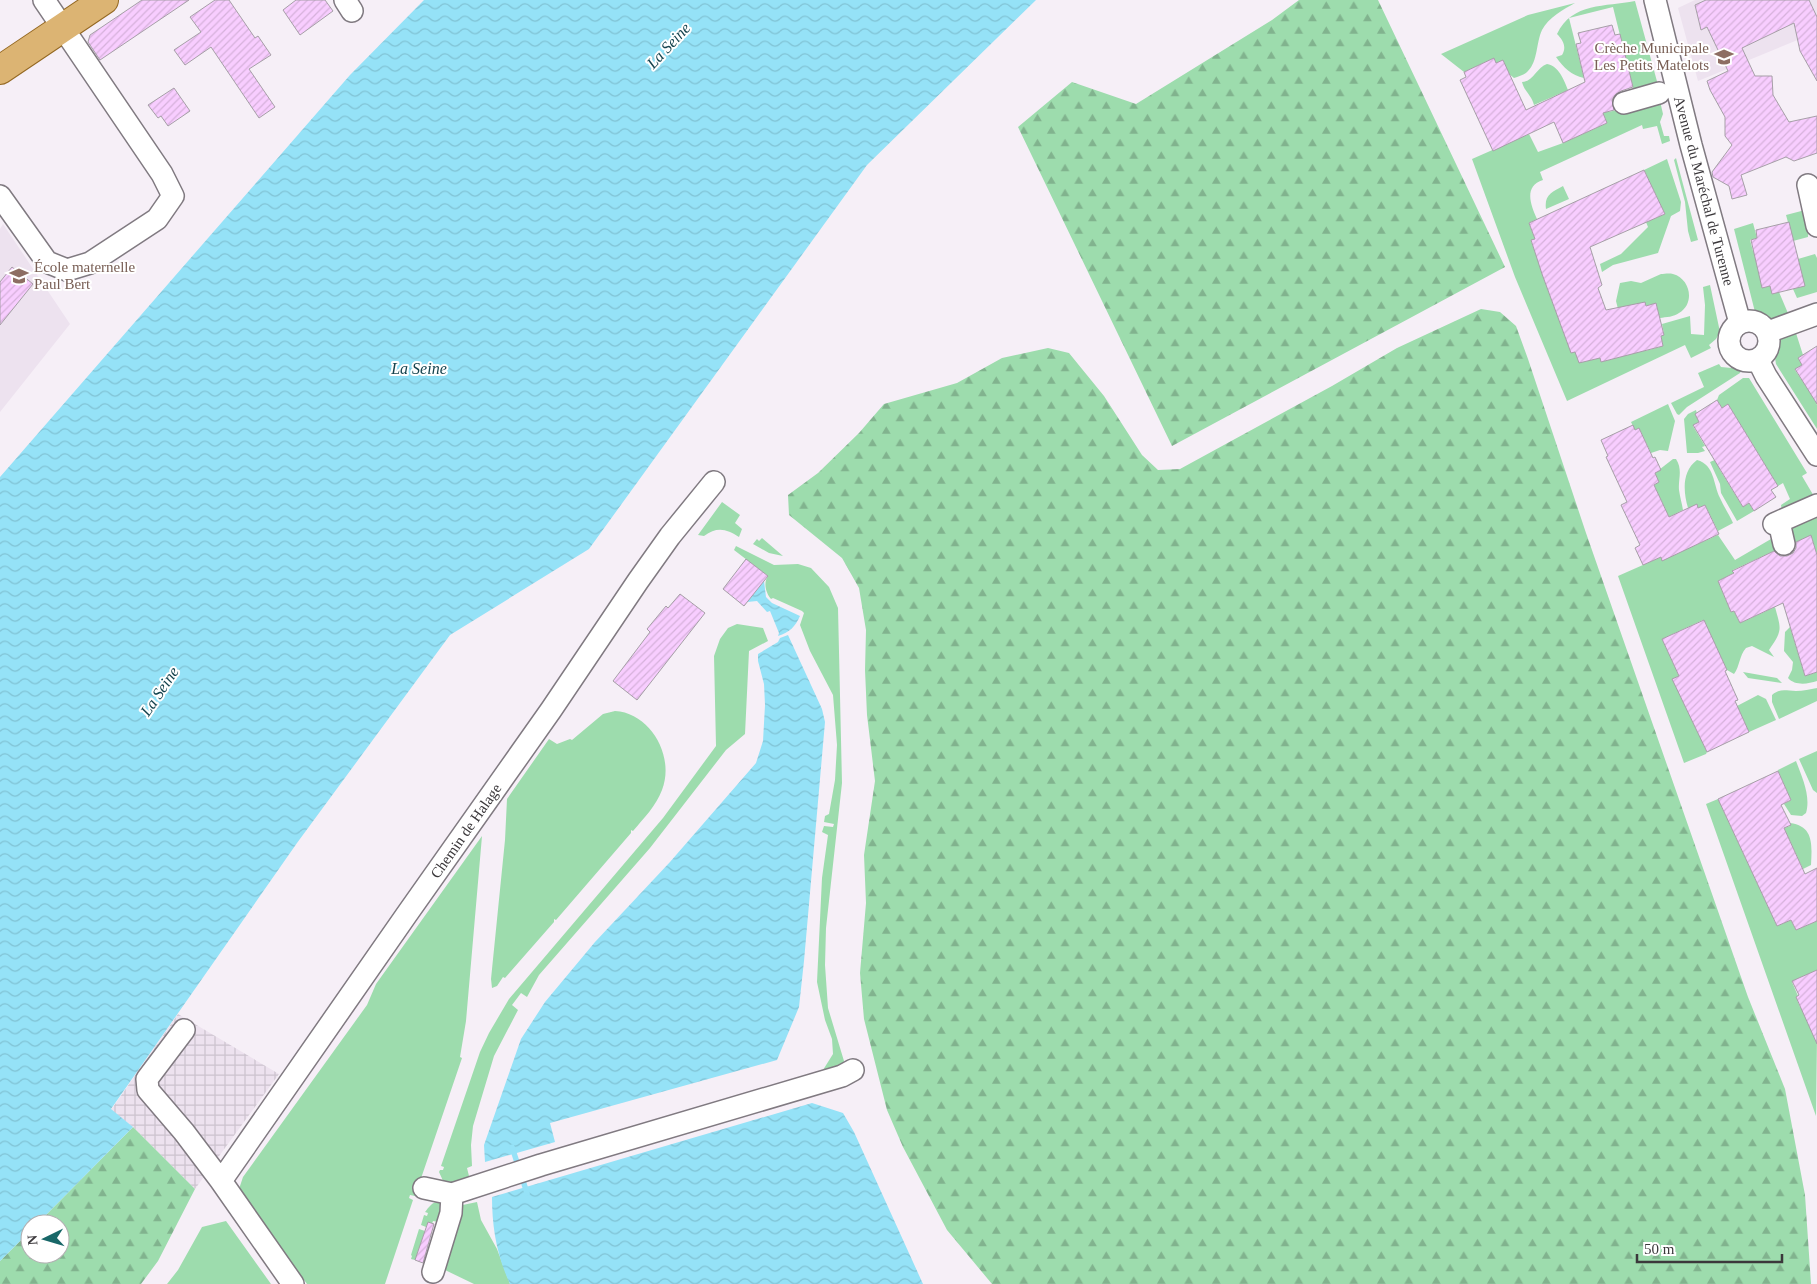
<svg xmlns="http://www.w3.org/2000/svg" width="1817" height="1284" font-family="'Times New Roman',serif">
<defs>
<pattern id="industrial-grid" width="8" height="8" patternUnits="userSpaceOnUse" patternTransform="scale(1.25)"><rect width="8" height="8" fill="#ede2ef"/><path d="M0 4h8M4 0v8" fill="none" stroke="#ccc3ce"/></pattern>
<pattern id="forest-firs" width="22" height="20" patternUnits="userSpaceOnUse" patternTransform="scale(1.25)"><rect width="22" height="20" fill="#9ddcad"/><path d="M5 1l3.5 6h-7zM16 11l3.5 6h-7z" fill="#81b38e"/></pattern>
<pattern id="water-waves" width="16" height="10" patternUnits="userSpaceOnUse" patternTransform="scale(1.25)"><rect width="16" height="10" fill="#95e2f7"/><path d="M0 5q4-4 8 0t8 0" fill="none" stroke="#81c3d5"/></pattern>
<pattern id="building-hatch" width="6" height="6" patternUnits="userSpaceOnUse" patternTransform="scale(1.25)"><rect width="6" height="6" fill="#f8cdff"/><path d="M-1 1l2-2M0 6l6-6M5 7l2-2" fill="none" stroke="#d6b1db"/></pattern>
</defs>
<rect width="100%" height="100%" fill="#f6eff7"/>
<!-- built -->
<path fill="#ede2ef" d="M1695 0H1817V32L1698 81 1678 8Z
M3 224 70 324 0 412V229Z"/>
<!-- industrial -->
<path fill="url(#industrial-grid)" d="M178 1014 279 1074 195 1189 133 1127 111 1110Z"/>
<!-- grass -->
<path fill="#9ddcad" d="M1635 1 1658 85 1634 92 1613 7 1569 18 1584 78C1571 75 1564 68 1556 57L1562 55C1567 47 1563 40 1557 34 1572 2 1606 7 1635 1Z
M1575 3C1564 9 1548 18 1542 30 1536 43 1538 61 1528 71 1525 75 1519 76 1514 78L1509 74 1503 60 1496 63 1494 58 1464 72 1441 54 1528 15Z
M1547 64C1559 66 1564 80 1568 90L1534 105C1532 96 1524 91 1522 82 1533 82 1537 67 1547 64Z
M1660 101 1663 114 1660 122 1664 136H1669L1670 141 1662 144 1657 126 1643 129 1642 125 1540 172 1543 180C1523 186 1531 206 1537 219L1529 223 1535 239 1531 241 1575 352 1600 358 1601 362 1634 353V349L1645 351 1663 346 1661 336 1664 334 1662 324 1690 316 1691 334 1704 335 1705 305 1703 287 1710 285 1720 332 1716 339 1709 345 1711 348 1691 358 1685 345 1567 401 1515 277 1472 159 1529 134 1538 152 1563 143 1607 123 1601 108 1608 112Z
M1676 158 1698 240 1691 242 1688 231 1685 202 1674 160Z
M1667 159 1681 202 1680 211 1671 216 1658 253 1613 265 1602 272 1600 264 1621 254 1648 227 1646 222 1665 214 1644 170Z
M1563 186 1569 199 1546 209C1544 195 1552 192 1563 186Z
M1809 209 1808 237 1793 241 1786 215Z
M1753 223 1757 238 1750 240 1753 251 1757 250 1762 288 1770 286 1772 294 1779 292 1790 318 1772 323 1767 317 1755 312 1734 229Z
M1815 254 1817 258V292L1797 298 1793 289 1798 259Z
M1661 274C1664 274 1669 273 1673 274 1691 279 1695 304 1679 313 1674 317 1666 317 1660 318L1656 304 1618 309 1616 301 1620 283 1631 281 1641 283Z
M1795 330 1803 355 1798 358 1802 365 1795 370 1801 379 1804 377 1817 401 1816 402 1817 405V429L1776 364 1775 358 1779 336Z
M1719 364 1721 367 1742 369 1740 373 1687 407 1679 415 1677 414 1671 403 1704 387 1698 373Z
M1743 378H1749L1807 473 1802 476 1815 498 1782 511 1781 505 1790 499 1783 483 1778 486 1728 404 1722 408 1717 400 1719 395Z
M1668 404 1675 421 1668 451 1660 450 1651 453 1639 428 1635 430 1631 422Z
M1696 410 1699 422 1693 426 1705 446 1702 447 1705 451 1698 453H1687L1684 419 1688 414Z
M1673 459H1676C1683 470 1678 479 1679 490 1680 497 1682 504 1683 510L1669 517 1654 485 1659 482 1655 473Z
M1717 459 1720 470 1743 507 1749 503 1754 511 1737 521 1721 493 1720 484 1710 462Z
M1697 460C1715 465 1713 484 1720 498 1724 507 1729 514 1733 523L1718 531 1705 505 1698 508 1697 505 1688 508C1683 491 1682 471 1697 460Z
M722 502 740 515 735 523 742 529 739 537C727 529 717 526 704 536L698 535Z
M1817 514V555L1811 535 1792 544 1789 527Z
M1718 535 1735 560 1771 539 1776 550 1733 570 1734 573 1718 581 1731 612 1734 611 1740 623 1775 607C1781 629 1783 630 1769 650L1774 657 1752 646 1746 648C1739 656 1740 666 1734 674L1727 670 1703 620 1662 639 1679 676 1673 679 1707 752 1706 754 1684 763 1618 576 1661 557 1662 560Z
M762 538 783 556 769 553 753 544 757 539 759 541Z
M736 546 774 565 798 564 811 568 829 587 838 608 842 783 826 928 825 965 828 1008 844 1061 843 1064 818 1078 833 1054 832 1039 825 1020 817 982 822 878 828 835 822 832 824 826 833 827 834 824 824 822 825 816 829 814 835 780 837 745 833 695 810 651 800 625 804 613 802 611 773 598 771 599C766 593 763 583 768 576L734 550Z
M737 624 763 628 768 641 749 651 745 734 726 750 650 848 539 975 527 997 521 993 512 1005 518 1010 494 1056 473 1126 471 1145 472 1166 467 1168 470 1180 450 1185 444 1183 439 1172 440 1170H443L444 1167 441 1166 480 1052 489 1033 509 999 663 818 716 746 714 656 720 639 728 628Z
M1790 627 1805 676 1817 672V681C1808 684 1795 686 1788 678L1792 670 1793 662 1784 651 1785 632Z
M1743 672 1777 678 1782 683 1748 678Z
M1817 688V701L1779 719 1772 702V695C1780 688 1786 691 1796 691 1803 691 1810 689 1817 688Z
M1758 695 1766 699 1776 720 1749 732 1737 706Z
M615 711C651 713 675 757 662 790 656 806 644 818 633 831L631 830V833L556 920 554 919V922L505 978 503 977 497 986 492 988 491 979 505 840 507 799 549 739 557 744 570 739 572 740 603 714Z
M1817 751V793L1813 790 1799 759Z
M1796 761C1802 777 1811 796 1806 813L1802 816 1791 815 1784 804 1791 800 1778 771V770Z
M1718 799 1777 926 1791 920 1796 930 1817 921V970L1792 982 1798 996 1796 997 1800 1007 1803 1006 1817 1035 1816 1116 1706 804Z
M1790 823C1814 826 1812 845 1811 865L1803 869 1784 828 1790 826Z
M482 836 466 1021 460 1057 462 1058 415 1196 410 1195 409 1198 413 1200 385 1284H307L239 1189 243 1177 367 1005 376 984Z
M438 1202 444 1204 438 1222 433 1221 432 1224 428 1222 426 1227 421 1225 424 1215 427 1216 428 1213 425 1212C429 1207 432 1202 438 1202Z
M477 1202 481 1220 497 1249 510 1284H474L445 1270 442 1266 458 1206Z
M226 1221 271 1284H167L178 1270 202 1227Z
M419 1229 425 1231 415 1260 411 1259 412 1256 411 1255Z"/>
<!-- forest -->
<path fill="url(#forest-firs)" d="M1299 0H1378L1505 267 1172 446 1018 127 1072 82 1136 104 1272 20Z
M1481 309 1500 312 1516 326 1528 359 1586 533 1748 997 1785 1089 1805 1195 1811 1284H992L947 1230 903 1147 887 1110 864 1019 860 973 866 903 864 855 875 781 867 715 865 670 866 630 859 588 842 558 789 515 788 495 818 473 859 433 884 404 957 383 1002 358 1048 348 1069 353 1104 396 1142 455 1158 470 1180 469 1332 386 1397 348Z
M133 1127 195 1189 158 1261 141 1284H0V1261L30 1231V1254H60V1224H37Z"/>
<!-- water -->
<path fill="url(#water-waves)" d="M424 0H1036L867 165 589 549 450 635 297 843 111 1109 133 1127 37 1224H30V1231L0 1261V477L350 75Z
M764 581 766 597 772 603 800 616C795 627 790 632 778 636L779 633 770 611 767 612 757 601 747 602Z
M788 635 822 709 825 722 804 961 799 1007 777 1060 550 1123 555 1142 485 1162 484 1145 521 1039 545 1002 595 942 670 862 756 763 763 741 765 705 764 684 758 661V654L778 642 780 638Z
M812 1103 843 1113 854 1132 923 1284H510C497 1256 492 1228 492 1197Z"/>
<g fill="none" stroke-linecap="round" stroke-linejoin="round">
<!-- stream -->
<path stroke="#95e2f7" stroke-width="5.5" d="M512 1147 527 1193"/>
</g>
<!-- building -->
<path fill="url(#building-hatch)" stroke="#a69fa7" d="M142 0H189L100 60 88 42 90 35Z
M215 0H229L255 38 258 36 271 55 249 69 275 107 259 118 211 47 185 65 174 50 201 32 190 17Z
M296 0H325L333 11 300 35 283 10Z
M1706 0H1809L1817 17V81L1800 51 1794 23 1742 48 1755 76H1772L1773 95 1789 122 1817 116V153L1794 161 1786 157 1741 175 1747 195 1732 199 1729 186 1713 177 1712 172 1732 145 1725 136V117L1710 90 1707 81 1728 71 1707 27 1701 30 1695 5Z
M1612 25 1615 35 1620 34 1633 87 1621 91 1615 95 1612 100 1614 110 1603 113 1607 123 1563 143 1554 122 1493 151 1460 80 1466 77 1464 72 1494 58 1496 63 1503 60 1526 110 1585 82 1576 44 1581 43 1578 33Z
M174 88 190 111 168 126 161 116 158 118 148 105Z
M1644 170 1665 214 1590 247 1602 285 1598 288 1606 310 1645 302 1646 306 1656 303 1664 335 1661 336 1663 346 1601 362 1600 358 1579 363 1575 352 1571 353 1542 274 1531 240 1535 239 1529 223Z
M1789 222 1805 286 1772 294 1770 286 1762 288 1751 240 1757 238 1756 230Z
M12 267 33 284 0 325V282Z
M1817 346V404L1795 369 1802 365 1798 358Z
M1717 400 1722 408 1728 404 1778 486 1771 490 1776 497 1754 511 1749 503 1743 507 1693 425 1699 422 1695 414Z
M1633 425 1635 430 1639 428 1653 458 1655 457 1661 470 1655 473 1659 482 1654 485 1669 517 1697 504 1698 508 1705 505 1719 534 1662 561 1661 557 1643 565 1635 548 1640 545 1621 505 1627 502 1606 457 1608 456 1601 440Z
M1811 535 1817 555V672L1805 676 1783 603 1740 623 1734 611 1731 612 1718 581 1734 573 1732 571 1774 551 1780 556H1787L1793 553 1796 548V542Z
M746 559 768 576 744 606 723 589Z
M680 594 705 613 637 700 613 681 650 632 647 629 666 606 668 608Z
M1704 620 1727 670 1725 671 1738 700 1735 701 1749 732 1707 752 1672 679 1679 676 1662 639Z
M1778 771 1791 800 1781 805 1791 825 1784 828 1805 874 1817 868V921L1796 930 1791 920 1777 926 1718 799Z
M1817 970V1044L1796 997 1799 995 1792 981Z
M428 1222 434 1224 423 1263 415 1260Z"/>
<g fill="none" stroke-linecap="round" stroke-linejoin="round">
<!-- minor casing -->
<g stroke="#807a81" stroke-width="24">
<path id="minor" d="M345 0 352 11
M1655 0 1691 145 1740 323
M1624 103 1659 93
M1808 185 1817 226
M0 196 47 262 67 270 90 263 157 219 173 196 162 174 44 0
M1729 341a20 20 0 1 1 40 0a20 20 0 1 1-40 0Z
M1768 332 1817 314
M1758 360 1766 376 1817 455
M1779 522 1784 544
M1774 524 1817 505
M184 1030 147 1079 148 1090 184 1132 221 1181 293 1284
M221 1181 407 914 551 710 638 581 670 536 714 482
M424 1188 452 1194 541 1165 842 1076 853 1070
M433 1272 451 1213 452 1194"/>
</g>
<!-- major casing -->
<g stroke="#946822" stroke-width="30">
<path id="major" d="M0 70 104 0"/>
</g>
<!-- minor -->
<use href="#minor" stroke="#fff" stroke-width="21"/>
<!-- major -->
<use href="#major" stroke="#dcb473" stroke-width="28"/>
</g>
<!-- icons -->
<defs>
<g id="school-bare" transform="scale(1.5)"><path d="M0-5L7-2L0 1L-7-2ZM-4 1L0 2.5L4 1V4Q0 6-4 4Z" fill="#8d6e63" stroke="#fff" stroke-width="2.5" paint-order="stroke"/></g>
</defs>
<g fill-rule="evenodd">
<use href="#school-bare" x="1724" y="57"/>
<use href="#school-bare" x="19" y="276"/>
</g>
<g text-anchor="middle" stroke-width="4" stroke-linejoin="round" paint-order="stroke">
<!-- education labels -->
<g font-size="15" fill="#785e54" stroke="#fff" text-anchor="end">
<text x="1709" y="53">Crèche Municipale<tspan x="1709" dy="17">Les Petits Matelots</tspan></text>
<text x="34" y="272" text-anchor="start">École maternelle<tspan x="34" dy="17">Paul Bert</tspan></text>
</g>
<!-- street labels -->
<g font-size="15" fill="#3b383b" stroke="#fff">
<text transform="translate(1704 191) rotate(75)" y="5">Avenue du Maréchal de Turenne</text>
<text transform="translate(466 831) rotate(-55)" y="5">Chemin de Halage</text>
</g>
<!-- water labels -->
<g font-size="16" font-style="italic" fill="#14434e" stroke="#fff">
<text transform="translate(668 45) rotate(-47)" y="6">La Seine</text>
<text x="419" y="374">La Seine</text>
<text transform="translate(159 691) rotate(-56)" y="6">La Seine</text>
</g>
</g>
<!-- north arrow -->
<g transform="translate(45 1239) rotate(265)"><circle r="24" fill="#ffffff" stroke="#b1afb1"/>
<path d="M0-4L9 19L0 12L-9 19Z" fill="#186768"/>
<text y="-8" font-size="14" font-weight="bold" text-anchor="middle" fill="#3b383b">N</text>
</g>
<!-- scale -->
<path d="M1637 1254v8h145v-8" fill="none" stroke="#3b383b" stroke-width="2.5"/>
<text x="1644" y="1254" font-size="15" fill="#3b383b" stroke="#ffffff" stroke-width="4" paint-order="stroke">50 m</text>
</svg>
